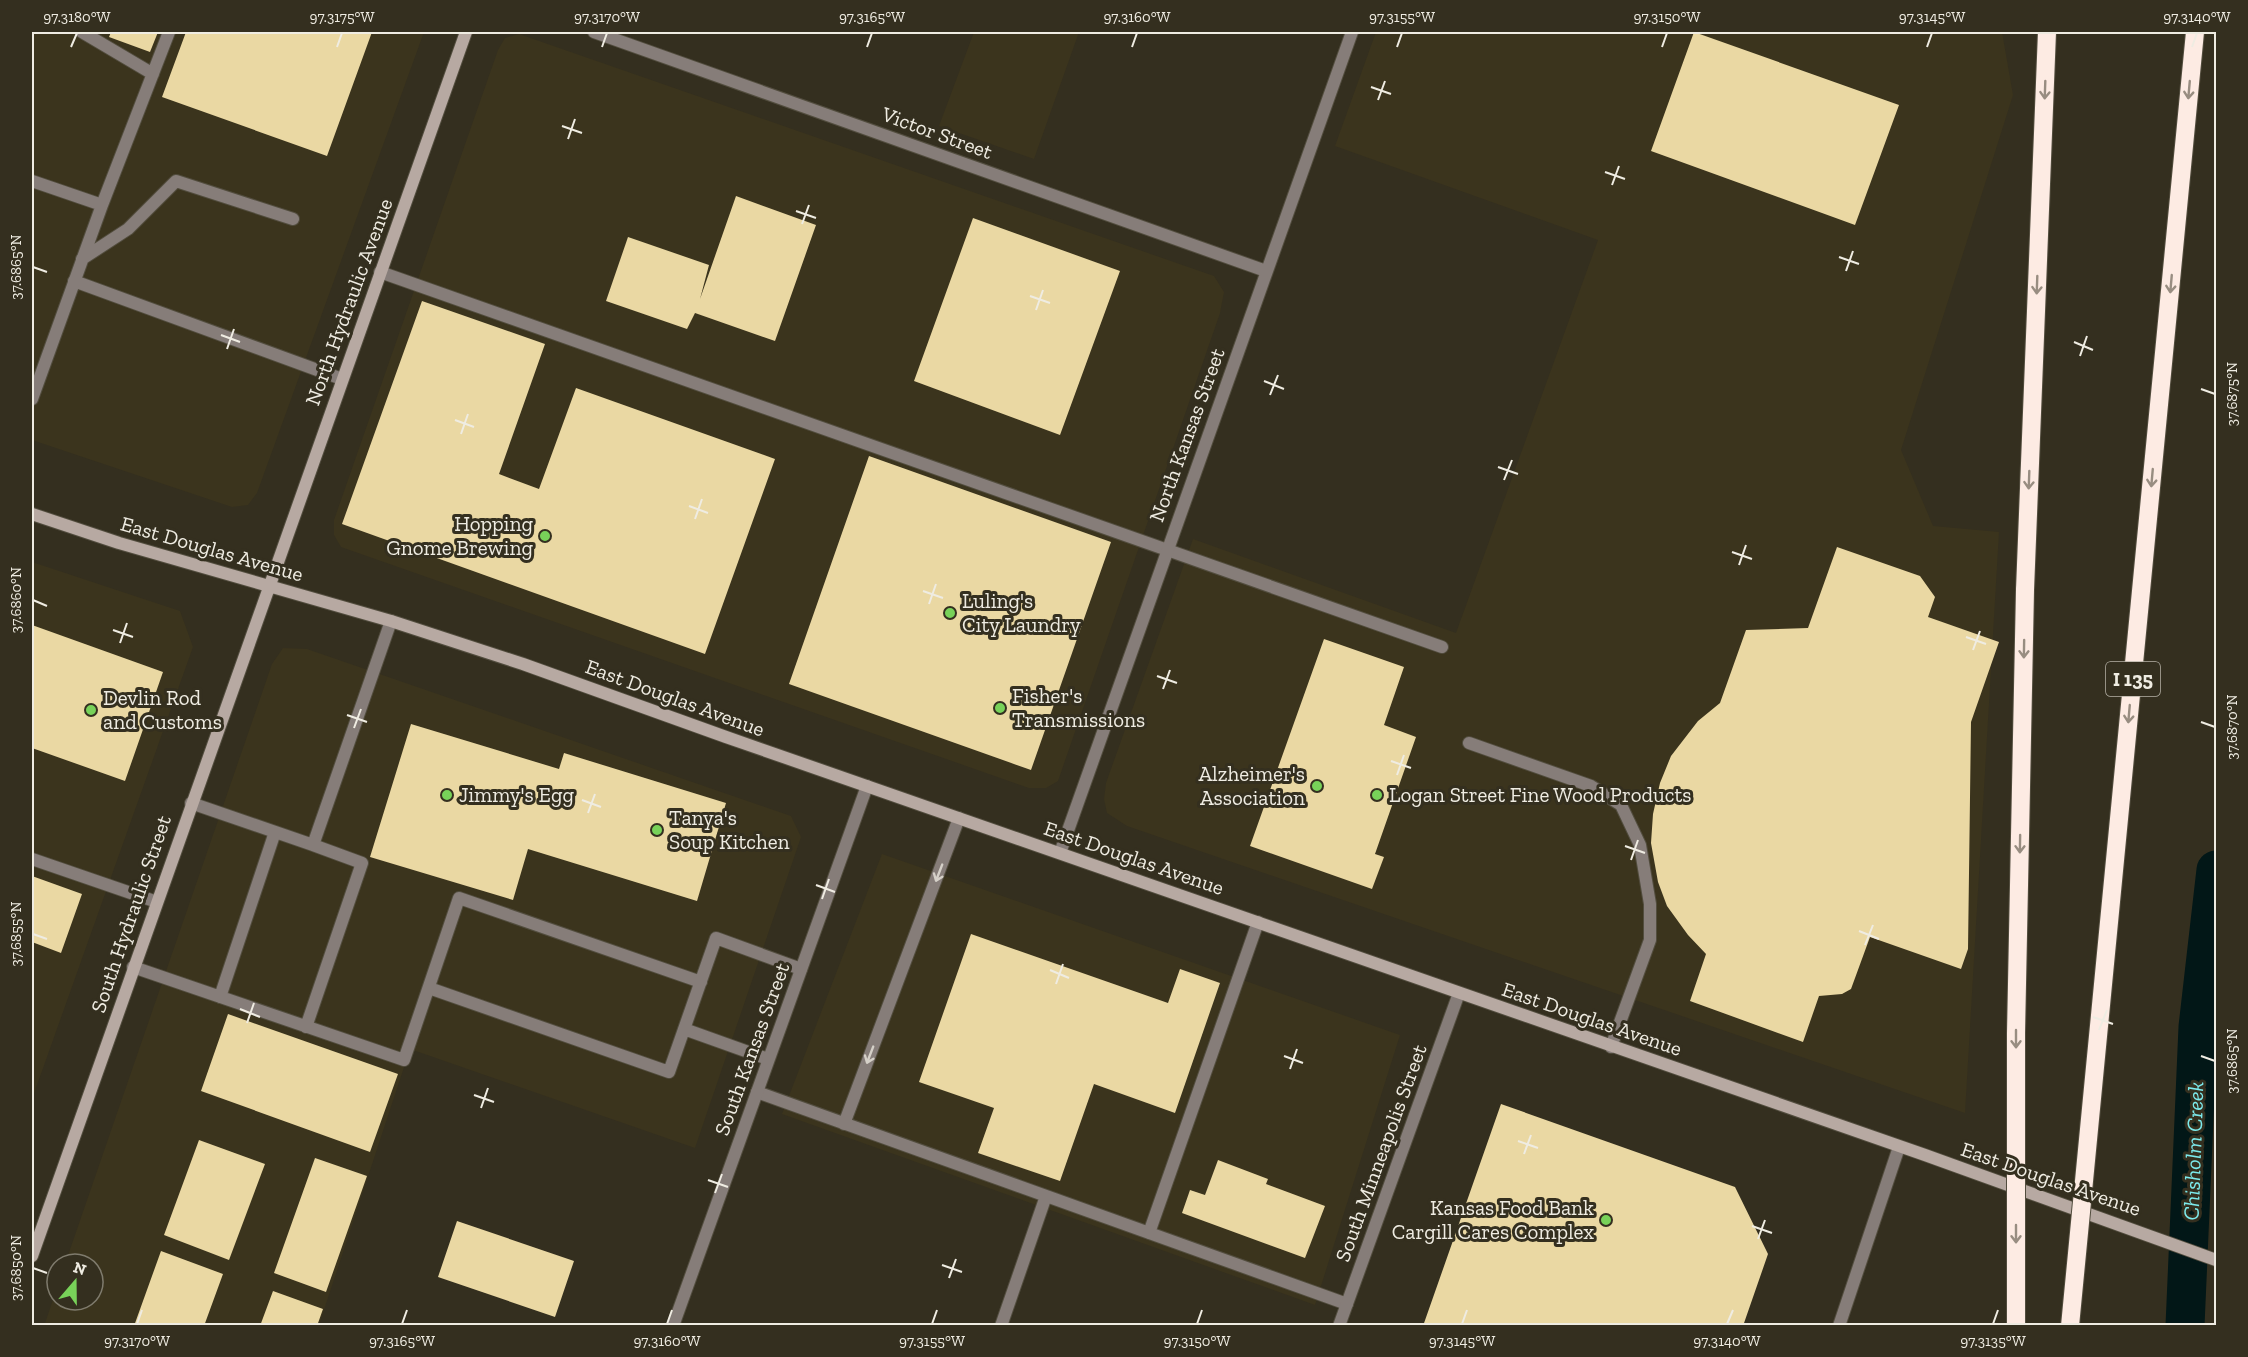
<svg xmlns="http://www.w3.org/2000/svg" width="2248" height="1357" font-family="'Zilla Slab',serif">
<rect width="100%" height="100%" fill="#342f1f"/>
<!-- built -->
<path fill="#3b341d" d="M32 32H424L257 493 248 505 232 507 32 440Z
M974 32H1079L1034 159 939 126Z
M1376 32H2002L2013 95 1901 450 1933 526 1999 532 1965 1113 1127 826 1107 813 1104 799 1106 783 1193 539 1456 633 1598 240 1335 146Z
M519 34 1214 276 1224 292 1220 313 1058 781 1046 788H1029L341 547 334 535V520L498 50 505 38Z
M32 562 180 611 193 647 32 1099Z
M283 648 307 649 791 816 801 837 695 1148 410 1049 319 1325 44 1326 57 1288V1300H93V1264H65L272 664Z
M882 854 1400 1035 1315 1305 782 1114Z"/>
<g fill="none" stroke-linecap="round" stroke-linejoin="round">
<!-- canal -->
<path stroke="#021717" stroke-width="39" d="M2185 1326 2198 1027 2216 870"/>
</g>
<!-- building -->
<path fill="#ead8a3" d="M111 32H158L150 52 109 37Z
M186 32H372L327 156 162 97Z
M1694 32 1899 105 1855 225 1651 151Z
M736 196 816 225 775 341 695 313 687 329 606 301 628 237 709 265 700 299Z
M973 218 1120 271 1060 435 914 381Z
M422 301 545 344 499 474 539 489 576 388 775 459 705 654 342 524Z
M869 456 1111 542 1031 770 789 684Z
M1837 547 1920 576 1935 597 1928 617 1999 642 1971 722 1968 949 1961 969 1870 937 1851 989 1842 994 1819 996 1803 1042 1690 1001 1706 954 1688 935 1667 906 1658 882 1651 843 1653 814 1660 783 1671 756 1698 721 1720 703 1746 630 1808 628Z
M32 625 163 672 125 781 32 748Z
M1324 639 1404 667 1384 725 1416 737 1375 854 1384 857 1372 889 1250 846Z
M411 724 559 769 564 753 726 803 697 901 528 849 513 900 370 857Z
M32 876 82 894 61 953 32 942Z
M971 934 1168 1003 1180 969 1220 983 1175 1113 1094 1084 1060 1181 978 1153 994 1108 919 1082Z
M228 1014 398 1074 370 1152 201 1091Z
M1501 1104 1735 1187 1768 1254 1743 1326H1423Z
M199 1140 265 1164 229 1260 164 1235Z
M315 1158 367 1176 326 1292 274 1273Z
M1218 1160 1268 1179 1266 1184 1325 1206 1305 1258 1182 1213 1190 1190 1205 1195Z
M457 1221 574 1261 555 1317 438 1277Z
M161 1251 223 1274 204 1326H134Z
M273 1291 323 1309 317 1326H260Z"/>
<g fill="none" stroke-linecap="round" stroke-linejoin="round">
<!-- lane casing -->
<g stroke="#524d3e" stroke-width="14">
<path id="lane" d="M82 32 153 74
M32 181 102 205
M82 259 128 229 176 181 293 219
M380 272 1442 647
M74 281 342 379
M32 399 102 205 169 32
M1469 743 1591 786 1621 805 1640 845 1650 904V940L1611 1047
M191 803 313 845 391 621
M32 859 157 902
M133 967 404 1060 459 898 701 982
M429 988 669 1072 716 938 801 969
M220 997 275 832
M306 1027 362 863 313 845
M684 1029 768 1059
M757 1092 1347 1304
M844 1124 959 818
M1149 1233 1258 922
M1001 1326 1046 1196
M1839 1326 1899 1147"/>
</g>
<!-- street casing -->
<g stroke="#524d3e" stroke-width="14">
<path id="street" d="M594 32 1266 271
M1060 853 1352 32
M673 1326 867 786
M1339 1326 1459 993"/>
</g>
<!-- secondary casing -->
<g stroke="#524d3e" stroke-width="14">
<path id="secondary" d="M32 514 119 543 391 621 523 664 726 737 1925 1155 2216 1260
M32 1256 466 32"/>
</g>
<!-- highway casing -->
<g stroke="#524d3e" stroke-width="20">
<path id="highway" d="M2025 590 2047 32"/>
</g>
<!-- lane -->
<use href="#lane" stroke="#867d79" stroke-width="12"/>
<!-- street -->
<use href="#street" stroke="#867d79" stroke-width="12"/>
<!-- secondary -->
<use href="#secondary" stroke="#b7a9a2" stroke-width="12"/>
<!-- highway -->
<use href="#highway" stroke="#fdebe3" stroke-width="18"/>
<!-- highway-bridge casing -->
<g stroke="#524d3e" stroke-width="20" stroke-linecap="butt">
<path id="highway-bridge" d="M2016 1326V1033L2025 590
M2070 1326 2195 32"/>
</g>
<!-- highway-bridge -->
<use href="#highway-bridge" stroke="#fdebe3" stroke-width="18"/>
</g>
<!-- one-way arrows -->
<defs><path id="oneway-shaft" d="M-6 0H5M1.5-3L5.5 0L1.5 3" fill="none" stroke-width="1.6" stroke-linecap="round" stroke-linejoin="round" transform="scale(1.5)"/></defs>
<g stroke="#988d81">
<use href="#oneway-shaft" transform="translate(2045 90) rotate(92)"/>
<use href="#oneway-shaft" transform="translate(2189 90) rotate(95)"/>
<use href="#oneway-shaft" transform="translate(2171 284) rotate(95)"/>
<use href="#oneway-shaft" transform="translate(2037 285) rotate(92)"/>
<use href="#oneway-shaft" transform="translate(2152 478) rotate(95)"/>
<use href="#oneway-shaft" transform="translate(2029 480) rotate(92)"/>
<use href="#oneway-shaft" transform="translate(2024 649) rotate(91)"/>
<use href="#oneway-shaft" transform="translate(2129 714) rotate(95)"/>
<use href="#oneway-shaft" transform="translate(2020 844) rotate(91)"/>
<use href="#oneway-shaft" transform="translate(2016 1039) rotate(90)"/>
<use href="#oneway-shaft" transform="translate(2016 1234) rotate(90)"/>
</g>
<g stroke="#d5d0c8">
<use href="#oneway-shaft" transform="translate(939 873) rotate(111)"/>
<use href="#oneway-shaft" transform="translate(870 1055) rotate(111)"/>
</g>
<!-- ticks -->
<path fill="none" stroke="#efece2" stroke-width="2" d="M71 47 77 33M337 47 342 33M602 47 607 33M867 47 872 33M1132 47 1137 33M1397 47 1402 33M1662 47 1667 33M1927 47 1932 33M2192 47 2197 33M1371 87 1391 94M1378 100 1385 81M562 126 582 133M568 139 575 119M1605 172 1625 179M1612 185 1619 166M796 211 816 218M802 224 809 205M1839 257 1859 264M33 267 47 272M1846 271 1853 251M1030 296 1050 303M1036 310 1043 290M221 335 240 342M2074 342 2093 350M227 349 234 329M2080 356 2087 336M1264 381 1284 389M2201 389 2215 394M1270 395 1278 375M455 420 474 427M461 434 468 414M1498 467 1518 474M1504 480 1512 460M689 506 708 513M695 519 702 499M1732 552 1752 559M1739 565 1746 545M923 591 943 598M33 600 47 606M929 604 936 584M113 630 133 637M1966 637 1986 644M120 643 127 623M1973 650 1980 631M1157 676 1177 683M1163 689 1170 670M347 715 367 722M2201 722 2215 727M354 728 361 709M1391 761 1411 768M1397 775 1404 755M582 800 601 807M588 813 595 794M1625 846 1645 853M1631 860 1638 840M816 885 835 892M822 899 829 879M1859 931 1879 939M33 934 47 939M1865 945 1873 925M1050 970 1069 978M1056 984 1063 964M240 1009 260 1017M2093 1017 2113 1024M247 1023 254 1003M2099 1030 2107 1010M1284 1056 1303 1063M2201 1056 2215 1061M1290 1069 1297 1049M474 1095 494 1102M481 1108 488 1088M1518 1141 1538 1148M1524 1154 1531 1135M708 1180 728 1187M715 1193 722 1174M1752 1226 1772 1233M1758 1239 1765 1220M942 1265 962 1272M33 1268 47 1273M949 1278 956 1259M137 1324 142 1310M402 1324 407 1310M667 1324 672 1310M932 1324 937 1310M1197 1324 1202 1310M1462 1324 1467 1310M1727 1324 1733 1310M1993 1324 1998 1310"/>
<!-- markers -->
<g fill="#78d259" stroke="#342f1f" stroke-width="2">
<circle cx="545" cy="536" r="6"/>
<circle cx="950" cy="613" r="6"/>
<circle cx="1000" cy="708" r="6"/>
<circle cx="91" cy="710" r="6"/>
<circle cx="1317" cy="786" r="6"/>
<circle cx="447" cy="795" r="6"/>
<circle cx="1377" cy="795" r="6"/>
<circle cx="657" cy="830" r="6"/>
<circle cx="1606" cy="1220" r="6"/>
</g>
<g text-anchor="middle" stroke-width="6" stroke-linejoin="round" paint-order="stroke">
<!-- shield labels -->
<rect fill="#342f1f" stroke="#b7b3a8" stroke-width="1.5" x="2106" y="662" width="54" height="34" rx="4.5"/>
<g font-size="20" font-weight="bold" fill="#efece2">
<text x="2133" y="686">I 135</text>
</g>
<!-- street labels -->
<g font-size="21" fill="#efece2" stroke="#342f1f">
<text transform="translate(937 133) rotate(20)" y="7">Victor Street</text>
<text transform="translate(349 302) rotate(-70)" y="7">North Hydraulic Avenue</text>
<text transform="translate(1187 435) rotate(-70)" y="7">North Kansas Street</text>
<text transform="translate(212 549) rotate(16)" y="7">East Douglas Avenue</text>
<text transform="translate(675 698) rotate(20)" y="7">East Douglas Avenue</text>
<text transform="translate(1134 858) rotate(19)" y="7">East Douglas Avenue</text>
<text transform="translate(131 914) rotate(-71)" y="7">South Hydraulic Street</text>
<text transform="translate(1592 1019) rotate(19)" y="7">East Douglas Avenue</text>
<text transform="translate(752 1049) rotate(-70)" y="7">South Kansas Street</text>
<text transform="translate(1381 1153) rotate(-70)" y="7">South Minneapolis Street</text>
<text transform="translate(2051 1179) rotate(19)" y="7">East Douglas Avenue</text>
</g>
<!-- poi labels -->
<g font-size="21" fill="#efece2" stroke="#342f1f" text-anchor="start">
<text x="533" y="531" text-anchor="end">Hopping<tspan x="533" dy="24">Gnome Brewing</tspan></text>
<text x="962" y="608">Luling's<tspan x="962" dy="24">City Laundry</tspan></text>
<text x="1012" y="703">Fisher's<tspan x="1012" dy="24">Transmissions</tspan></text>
<text x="103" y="705">Devlin Rod<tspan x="103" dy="24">and Customs</tspan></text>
<text x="1305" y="781" text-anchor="end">Alzheimer's<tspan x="1305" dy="24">Association</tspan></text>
<text x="459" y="802">Jimmy's Egg</text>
<text x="1389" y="802">Logan Street Fine Wood Products</text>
<text x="669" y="825">Tanya's<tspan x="669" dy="24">Soup Kitchen</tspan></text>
<text x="1594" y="1215" text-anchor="end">Kansas Food Bank<tspan x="1594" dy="24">Cargill Cares Complex</tspan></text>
</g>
<!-- water labels -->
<g font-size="22" font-style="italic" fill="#7ceaec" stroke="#342f1f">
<text transform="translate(2193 1151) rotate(-88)" y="8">Chisholm Creek</text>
</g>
</g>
<!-- border -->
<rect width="2248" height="1357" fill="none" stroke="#342f1f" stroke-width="66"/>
<!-- north arrow -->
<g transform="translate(75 1282) rotate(20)"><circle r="28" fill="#342f1f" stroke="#7f7b6d" stroke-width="1.5"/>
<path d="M0-4.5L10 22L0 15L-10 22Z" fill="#78d259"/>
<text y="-9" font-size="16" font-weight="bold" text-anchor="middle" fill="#efece2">N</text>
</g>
<rect x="33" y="33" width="2182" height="1291" fill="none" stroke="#efece2" stroke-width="2"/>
<g font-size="15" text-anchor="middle" fill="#efece2">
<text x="77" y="22">97.3180°W</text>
<text x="342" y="22">97.3175°W</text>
<text x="607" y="22">97.3170°W</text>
<text x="872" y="22">97.3165°W</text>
<text x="1137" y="22">97.3160°W</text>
<text x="1402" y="22">97.3155°W</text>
<text x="1667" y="22">97.3150°W</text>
<text x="1932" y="22">97.3145°W</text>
<text x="2197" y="22">97.3140°W</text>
<text transform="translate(16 267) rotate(-90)" y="5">37.6865°N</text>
<text transform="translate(2232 394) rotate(-90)" y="5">37.6875°N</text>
<text transform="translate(16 600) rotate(-90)" y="5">37.6860°N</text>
<text transform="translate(2232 727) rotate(-90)" y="5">37.6870°N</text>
<text transform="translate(16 934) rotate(-90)" y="5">37.6855°N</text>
<text transform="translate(2232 1061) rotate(-90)" y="5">37.6865°N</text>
<text transform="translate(16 1268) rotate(-90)" y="5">37.6850°N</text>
<text x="137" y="1346">97.3170°W</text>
<text x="402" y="1346">97.3165°W</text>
<text x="667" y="1346">97.3160°W</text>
<text x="932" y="1346">97.3155°W</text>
<text x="1197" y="1346">97.3150°W</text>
<text x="1462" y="1346">97.3145°W</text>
<text x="1727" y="1346">97.3140°W</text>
<text x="1993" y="1346">97.3135°W</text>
</g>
</svg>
